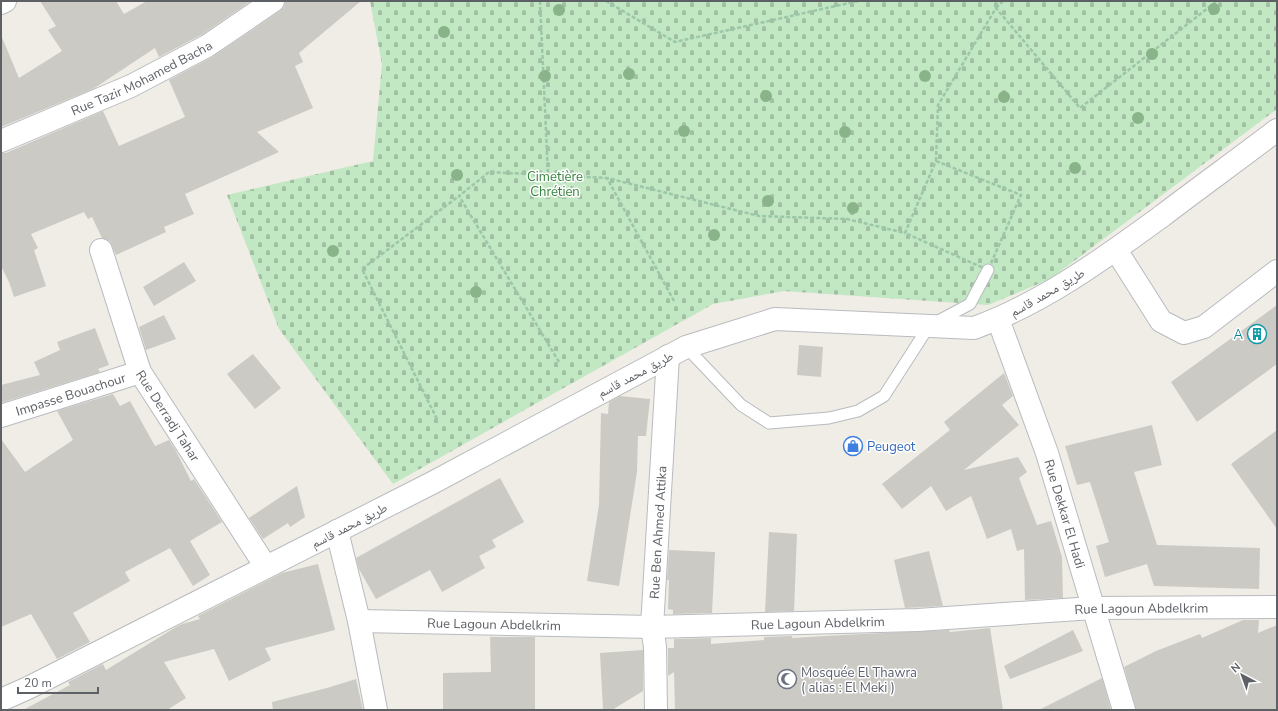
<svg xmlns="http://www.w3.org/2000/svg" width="1278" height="711" font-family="'Nunito Sans','Noto Naskh Arabic',sans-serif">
<defs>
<pattern id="cemetery-stones" width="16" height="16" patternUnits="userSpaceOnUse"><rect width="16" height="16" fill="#c2e7c3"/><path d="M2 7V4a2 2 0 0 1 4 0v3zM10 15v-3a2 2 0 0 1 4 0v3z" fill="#a1bfa2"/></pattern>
</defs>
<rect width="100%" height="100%" fill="#efede5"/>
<!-- cemetery -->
<path fill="url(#cemetery-stones)" d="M370 1H1277V109L1050 279 988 305 784 291 713 304 393 484 279 329 227 195 373 161 382 64Z"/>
<!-- building -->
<path fill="#cccac5" d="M40 1H116L124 14 147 1H251L201 35 159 57 155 48 93 89 1 127V35L19 78 62 51 48 30 56 26Z
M285 1H361L299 53 303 62 295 66 313 108 257 132 279 152 185 194 194 214 164 227 166 232 116 255 110 241 102 238 92 217 88 219 84 212 31 234 38 248 34 250 46 286 14 297 9 282 1 266V153H6L103 111 119 146 185 117 169 80 214 56 280 11 284 7Z
M184 262 196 281 154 306 143 287Z
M1277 305V364L1197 422 1171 382Z
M164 315 176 339 146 350 139 327Z
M95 328 109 365 98 369 100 372 1 403V385L40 375 34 362 60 350 57 342Z
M799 345 823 347 821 377 797 375Z
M253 354 281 388 255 409 227 374Z
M1004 373 1013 396 1002 405 1019 425 964 470 1018 457 1027 472 1019 478 1037 525 1051 521 1062 557 1063 598 1025 600 1024 549 1017 551 1011 529 987 539 971 496 946 511 931 486 902 509 882 484 950 430 944 422Z
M113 394 120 406 130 401 155 446 169 440 176 451 191 481 194 479 222 522 190 541 210 575 193 586 170 548 125 572 130 581 73 613 90 642 57 659 31 614 1 627V439L25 472 73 440 57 411Z
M620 396 650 399 646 436H638L637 472 619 586 587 581 599 505 601 413 608 414 609 402Z
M1152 425 1162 465 1134 472 1157 545 1260 548 1259 589 1154 586 1147 564 1105 577 1096 546 1109 542 1090 482 1077 485 1065 446Z
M1277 430V529L1231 464Z
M500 478 524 522 492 540 496 547 479 556 485 568 442 592 430 570 376 599 359 569 356 558Z
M297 486 305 517 290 527 288 523 263 539 249 518Z
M769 532 797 534 794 611 765 612Z
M669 550 715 552 712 613 673 614V610L668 609 669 580H667Z
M929 551 943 606 905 608 894 560Z
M318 564 335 630 265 648 271 660 229 681 214 649 164 662 186 698 167 710H23L70 685 68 682 103 664 106 670 176 627 182 624 200 619 198 616 282 573Z
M1243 620H1259L1258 633 1277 625V710H1136L1124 667 1156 651 1200 634 1202 638Z
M990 628 1003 710H675L674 672 668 676V648H674V639L711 638V644L764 640V637L792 636V638L842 635 949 630 950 632Z
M1073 630 1083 651 1010 679 1004 666Z
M490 637H535V710H443V673L491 672Z
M643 650V691L612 710H603L600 653Z
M1102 678 1111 710H1039Z
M356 679 363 710H273L272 702 327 688Z"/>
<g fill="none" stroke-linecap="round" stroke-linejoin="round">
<!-- service casing -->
<g stroke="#b8bbbf" stroke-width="13">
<path id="service" d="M686 347 741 405 769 423 829 418 858 411 884 396 929 326 970 304 988 270"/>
</g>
<!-- minor casing -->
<g stroke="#b8bbbf" stroke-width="24">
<g id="minor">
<path d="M1 3 5 1"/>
<path id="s1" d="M1 141 131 86 207 46 273 1"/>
<path id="s2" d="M101 250 140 372 266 567"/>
<path d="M1116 250 1161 321 1184 333 1204 327 1277 271"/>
<path id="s3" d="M998 319 1047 453 1124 710"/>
<path id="s4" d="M1 416 140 372"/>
<path d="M337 531 359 621 376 710"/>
<path id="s5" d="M359 621 652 627 918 620 1093 608 1277 607"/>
<path id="s6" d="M656 710 655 647 652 627 668 356"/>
</g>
</g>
<!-- tertiary casing -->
<g stroke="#b8bbbf" stroke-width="24">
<path id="tertiary" d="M1 700 28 688 432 483 686 347 775 319 974 328C1043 303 1103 259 1162 216 1200 187 1239 159 1277 130"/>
</g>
<!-- path -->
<path stroke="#9bc7a9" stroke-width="2.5" stroke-dasharray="4 2" stroke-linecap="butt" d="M540 1 548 175
M606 1 675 42 858 1
M996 8 1003 1
M936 161 938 105 996 8 1080 108 1217 1
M936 161 1021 195 988 270 905 233Z
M674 301 607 178 759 216 847 219 905 233
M559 362 459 196 489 172 607 178
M437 419 362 269 459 196"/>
<!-- service -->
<use href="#service" stroke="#fff" stroke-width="11"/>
<!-- minor -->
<use href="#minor" stroke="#fff" stroke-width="22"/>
<!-- tertiary -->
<use href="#tertiary" stroke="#fff" stroke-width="22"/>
</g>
<!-- trees -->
<g fill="#89b388">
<circle cx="1214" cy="9" r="6"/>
<circle cx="559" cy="10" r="6"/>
<circle cx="444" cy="32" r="6"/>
<circle cx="1152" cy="54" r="6"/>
<circle cx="629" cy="74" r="6"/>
<circle cx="545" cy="76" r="6"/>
<circle cx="925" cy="76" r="6"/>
<circle cx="766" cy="96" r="6"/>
<circle cx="1004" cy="97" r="6"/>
<circle cx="1138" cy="118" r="6"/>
<circle cx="684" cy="131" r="6"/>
<circle cx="845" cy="132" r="6"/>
<circle cx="1075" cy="168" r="6"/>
<circle cx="457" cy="175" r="6"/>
<circle cx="561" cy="192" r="6"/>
<circle cx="768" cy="201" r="6"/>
<circle cx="853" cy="208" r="6"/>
<circle cx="714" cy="235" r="6"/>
<circle cx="333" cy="251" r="6"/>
<circle cx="476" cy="292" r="6"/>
</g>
<!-- icons -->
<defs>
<g id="building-ring" transform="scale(1)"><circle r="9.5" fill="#fff" stroke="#0f9aa8" stroke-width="1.5"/><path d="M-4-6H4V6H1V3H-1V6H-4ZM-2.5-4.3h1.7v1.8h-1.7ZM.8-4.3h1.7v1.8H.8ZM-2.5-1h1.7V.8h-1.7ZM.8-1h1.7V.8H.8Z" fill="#0f9aa8"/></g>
<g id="shop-ring" transform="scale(1)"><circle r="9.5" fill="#fff" stroke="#3f7fe0" stroke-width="1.5"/><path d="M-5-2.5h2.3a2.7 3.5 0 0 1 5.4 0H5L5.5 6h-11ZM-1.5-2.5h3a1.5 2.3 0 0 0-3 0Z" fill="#3f7fe0"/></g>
<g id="mosque-ring" transform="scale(1)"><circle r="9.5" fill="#fff" stroke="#6b7280" stroke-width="1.5"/><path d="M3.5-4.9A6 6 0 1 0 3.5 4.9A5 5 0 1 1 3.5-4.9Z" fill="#6b7280"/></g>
</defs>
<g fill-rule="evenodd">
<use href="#building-ring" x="1257" y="334"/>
<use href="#shop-ring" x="853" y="446"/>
<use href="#mosque-ring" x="787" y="679"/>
</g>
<g text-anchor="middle" stroke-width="3" stroke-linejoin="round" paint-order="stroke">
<!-- street labels -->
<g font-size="13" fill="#5d6166" stroke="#fff">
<text dy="5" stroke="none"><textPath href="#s1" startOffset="154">Rue Tazir Mohamed Bacha</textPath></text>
<text transform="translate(1047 292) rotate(-30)" y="5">طريق محمد قاسم</text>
<text transform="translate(635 374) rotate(-28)" y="5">طريق محمد قاسم</text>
<text dy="5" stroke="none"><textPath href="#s4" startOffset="73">Impasse Bouachour</textPath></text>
<text dy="5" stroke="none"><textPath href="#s2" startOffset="180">Rue Derradj Tahar</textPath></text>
<text dy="5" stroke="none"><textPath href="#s3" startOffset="206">Rue Dekkar El Hadi</textPath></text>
<text transform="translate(349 525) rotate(-27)" y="5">طريق محمد قاسم</text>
<text dy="5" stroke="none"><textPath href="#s6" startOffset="178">Rue Ben Ahmed Attika</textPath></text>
<text dy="5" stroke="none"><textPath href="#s5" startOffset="783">Rue Lagoun Abdelkrim</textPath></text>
<text dy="5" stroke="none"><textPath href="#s5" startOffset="459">Rue Lagoun Abdelkrim</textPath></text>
<text dy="5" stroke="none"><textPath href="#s5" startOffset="135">Rue Lagoun Abdelkrim</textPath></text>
</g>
<!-- park labels -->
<g font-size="13" fill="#35843c" stroke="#fff">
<text x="555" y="181">Cimetière<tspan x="555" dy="15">Chrétien</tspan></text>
</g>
<!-- culture labels -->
<g font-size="13" fill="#0d838f" stroke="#fff" text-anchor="end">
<text x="1243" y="339">A</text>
</g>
<!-- shop labels -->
<g font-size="13" fill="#366cbe" stroke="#fff" text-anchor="start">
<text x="867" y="451">Peugeot</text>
</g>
<!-- worship labels -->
<g font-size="13" fill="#5b616d" stroke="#fff" text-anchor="start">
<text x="801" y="677">Mosquée El Thawra<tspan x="801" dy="15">( alias : El Meki )</tspan></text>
</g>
</g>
<!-- border -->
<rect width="1278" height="711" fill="none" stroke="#5d6166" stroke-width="4"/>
<!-- north arrow -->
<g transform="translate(1242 675) rotate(319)" stroke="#ffffff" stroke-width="3" paint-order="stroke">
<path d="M0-3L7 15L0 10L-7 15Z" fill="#5d6166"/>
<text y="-6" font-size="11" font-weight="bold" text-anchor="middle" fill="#5d6166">N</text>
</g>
<!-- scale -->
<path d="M18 687v6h80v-6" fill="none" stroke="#5d6166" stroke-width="2"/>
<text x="24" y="687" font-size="12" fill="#5d6166" stroke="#ffffff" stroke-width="3" paint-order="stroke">20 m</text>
</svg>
